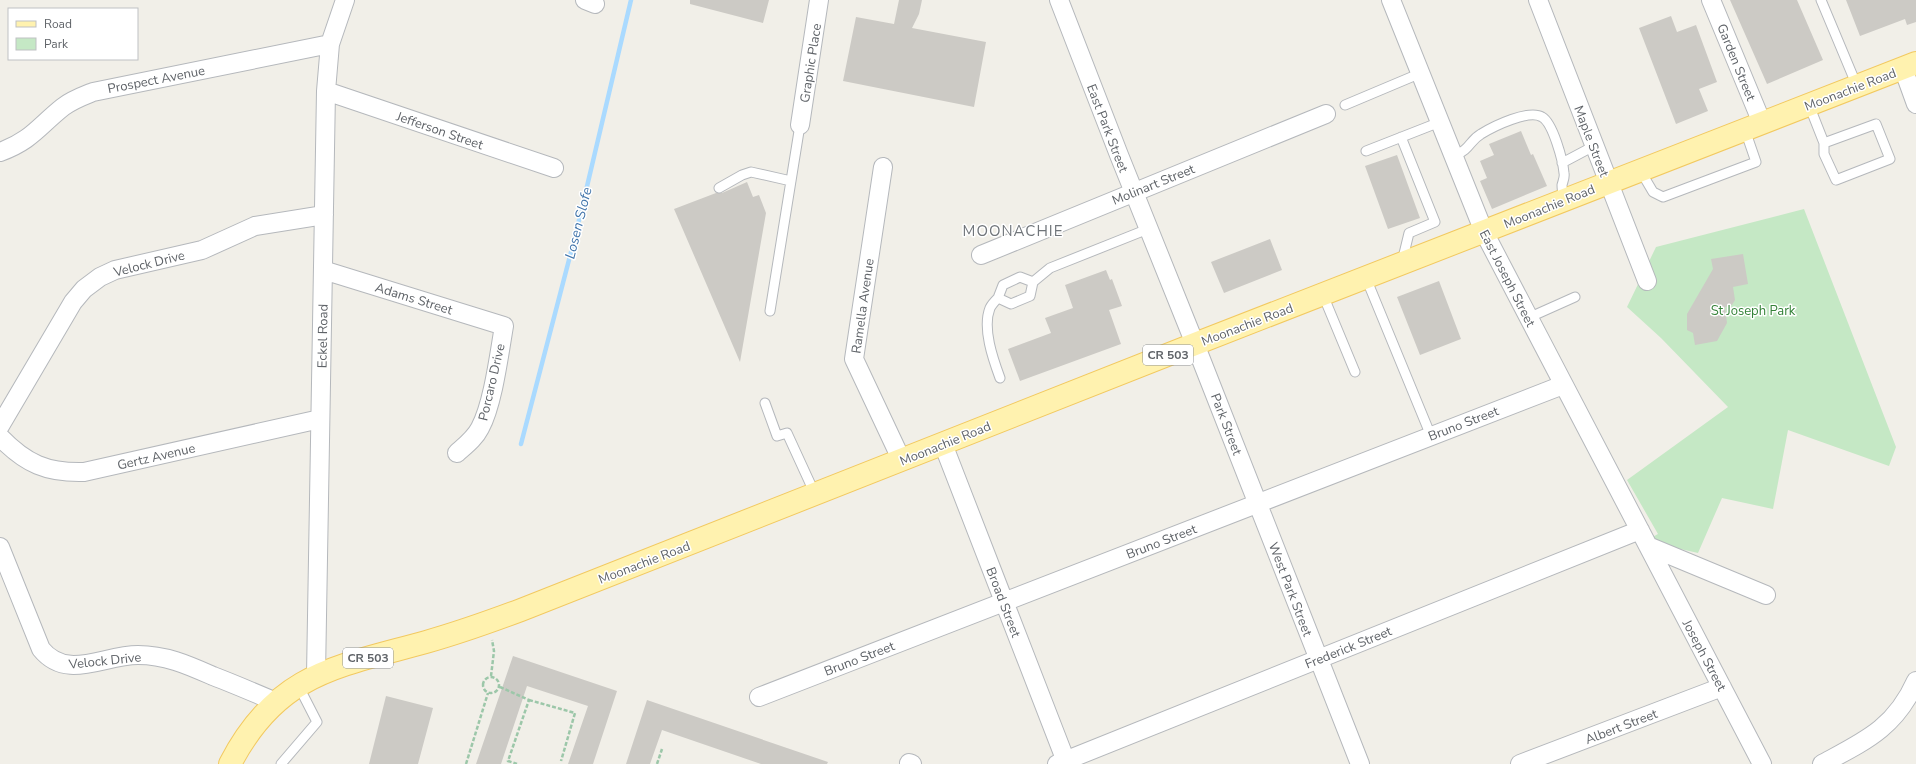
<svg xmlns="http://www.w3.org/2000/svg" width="1916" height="764" font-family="'Nunito Sans',sans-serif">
<rect width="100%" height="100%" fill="#f1efe8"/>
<!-- green -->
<path fill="#c5e8c5" d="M1804 209 1896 447 1889 466 1788 430 1773 509 1722 498 1698 553 1645 541 1658 534 1627 480 1728 407 1661 338 1627 307 1656 247Z"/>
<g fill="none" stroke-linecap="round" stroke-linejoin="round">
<!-- stream -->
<path stroke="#aadaff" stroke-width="4.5" d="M521 444 576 233 631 0"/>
</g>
<!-- building -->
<path fill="#cccac5" d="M690 0H769L763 23 690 4Z
M899 0H922L919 14 912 28 986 42 974 107 843 81 856 17 894 24Z
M1730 0H1797L1823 60 1767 84Z
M1846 0H1916V22L1907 25 1905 19 1860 36Z
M1671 16 1677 32 1696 25 1717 82 1699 89 1708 111 1676 124 1639 28Z
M1521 131 1531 155 1533 154 1547 186 1492 209 1480 181 1487 178 1480 161 1494 155 1489 144Z
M1397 155 1420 218 1388 229 1365 166Z
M747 182 753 197 759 195 766 213 740 362 674 209 716 193H722Z
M1270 239 1282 270 1224 293 1211 262Z
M1743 254 1748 284 1733 287 1735 300 1732 305 1725 307 1727 323 1717 341 1695 345 1693 333 1687 330V314L1713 269 1711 259Z
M1106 270 1110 280 1112 279 1122 306 1109 310 1121 344 1020 381 1008 349 1051 333 1045 318 1073 308 1065 285Z
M1439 281 1461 339 1420 355 1397 297Z
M513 656 617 691 593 764H568L588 706 527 686 501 764H476Z
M386 696 433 708 418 764H369Z
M647 700 828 762 827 764H761L662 730 650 764H626Z"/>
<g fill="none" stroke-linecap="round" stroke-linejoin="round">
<!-- service casing -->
<g stroke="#b5b8bc" stroke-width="11">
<path id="service" d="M1821 0 1857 86
M1345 105 1421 73
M1809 105 1824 143V154L1836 180 1890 159 1876 124 1824 143
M1401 137 1435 222 1409 233 1402 262
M1366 151 1440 122
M1454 156C1471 149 1469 141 1481 134 1494 126 1529 109 1542 117 1553 123 1563 161 1564 173 1565 177 1563 181 1562 185 1562 190 1563 195 1564 200
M1562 163 1594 146
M1640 170 1653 192 1663 197 1756 162 1745 130
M719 188 742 175 751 172 791 181
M1366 278 1431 436
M1033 282 1020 277 1003 285 998 298 1011 304 1030 296 1033 282 1050 268 1148 229
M1323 295 1355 372
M998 298C995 301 992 304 990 308 982 328 993 359 1000 378
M770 311 800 125
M1528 318 1575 297
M765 403 777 436 787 433 815 494
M281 764 317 722 298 685"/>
</g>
<!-- minor casing -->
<g stroke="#b5b8bc" stroke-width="20">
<path id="minor" d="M585 0 595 4
M1059 0 1119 155 1195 344 1360 764
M1391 0 1484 232 1762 764
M1538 0 1647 281
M1711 0 1762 123
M1903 68 1916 104
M326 91 554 168
M800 125 819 0
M0 152C31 141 39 126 63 107 72 100 83 96 93 92L330 44
M883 167 854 359 902 461
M981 255 1326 114
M323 270 504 326C499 355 493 404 480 428 475 438 466 445 457 453
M0 426 73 302 84 289 100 277 115 270 202 250 255 226 324 215
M0 437C26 464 47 473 84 472L320 419
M943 444 1067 764
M1648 546 1766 595
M0 547 41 649C67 681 103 655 138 655 166 655 188 665 213 676 234 684 255 693 276 702
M316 675 326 91 330 44 345 0
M759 697 1563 385
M909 763 912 764
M1057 764 1640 530
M1520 764 1722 687
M1822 764C1865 741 1895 728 1916 681"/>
</g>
<!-- primary casing -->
<g stroke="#f2c960" stroke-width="24">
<path id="primary" d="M230 764C277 673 336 667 426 642 458 633 489 622 521 610L1195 344 1916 63"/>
</g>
<!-- path -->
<path stroke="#9cc7a9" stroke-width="2.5" stroke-dasharray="4 2" stroke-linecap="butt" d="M491 676 494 651 492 640
M483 685a8 8 0 1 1 16 0a8 8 0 1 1-16 0Z
M500 687 529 700 508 761 517 764
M529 700 575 713 561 761
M466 764 488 693
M657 764 662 749"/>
<!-- service -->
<use href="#service" stroke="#fff" stroke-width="9"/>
<!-- minor -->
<use href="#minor" stroke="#fff" stroke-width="18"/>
<!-- primary -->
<use href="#primary" stroke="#fff2af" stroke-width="22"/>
</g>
<g text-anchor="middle" stroke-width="3" stroke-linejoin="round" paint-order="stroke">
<!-- shield labels -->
<g fill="#fff" stroke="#8f9295" stroke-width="1">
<rect x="1143" y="345" width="50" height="20" rx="3"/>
<rect x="343" y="648" width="50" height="20" rx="3"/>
</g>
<g font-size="12" font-weight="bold" fill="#5f6368">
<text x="1168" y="359">CR 503</text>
<text x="368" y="662">CR 503</text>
</g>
<!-- street labels -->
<g font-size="13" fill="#5f6368" stroke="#fff">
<text transform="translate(1737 62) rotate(68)" y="5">Garden Street</text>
<text transform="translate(810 63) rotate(-81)" y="5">Graphic Place</text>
<text transform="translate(156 79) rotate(-11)" y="5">Prospect Avenue</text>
<text transform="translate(1850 89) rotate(-21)" y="5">Moonachie Road</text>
<text transform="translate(1108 128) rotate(69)" y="5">East Park Street</text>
<text transform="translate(440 130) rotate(19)" y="5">Jefferson Street</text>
<text transform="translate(1592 141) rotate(69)" y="5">Maple Street</text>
<text transform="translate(1153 184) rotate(-22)" y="5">Molinart Street</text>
<text transform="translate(1549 206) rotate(-22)" y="5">Moonachie Road</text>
<text transform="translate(149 263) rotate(-14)" y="5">Velock Drive</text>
<text transform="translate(1508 278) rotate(63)" y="5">East Joseph Street</text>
<text transform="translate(414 298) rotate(17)" y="5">Adams Street</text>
<text transform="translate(862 306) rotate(-82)" y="5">Ramella Avenue</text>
<text transform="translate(1247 324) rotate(-21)" y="5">Moonachie Road</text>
<text transform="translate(322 336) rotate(-89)" y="5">Eckel Road</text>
<text transform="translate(491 382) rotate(-77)" y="5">Porcaro Drive</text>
<text transform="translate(1463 423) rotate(-21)" y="5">Bruno Street</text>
<text transform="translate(1227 424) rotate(69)" y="5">Park Street</text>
<text transform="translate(945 443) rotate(-22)" y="5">Moonachie Road</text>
<text transform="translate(156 456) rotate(-13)" y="5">Gertz Avenue</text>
<text transform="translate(1161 541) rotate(-21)" y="5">Bruno Street</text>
<text transform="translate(644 562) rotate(-21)" y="5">Moonachie Road</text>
<text transform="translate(1291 589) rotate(69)" y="5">West Park Street</text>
<text transform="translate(1004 602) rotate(69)" y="5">Broad Street</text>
<text transform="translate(1348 647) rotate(-22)" y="5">Frederick Street</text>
<text transform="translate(1705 655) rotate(62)" y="5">Joseph Street</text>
<text transform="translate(859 658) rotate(-21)" y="5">Bruno Street</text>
<text transform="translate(105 660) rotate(-6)" y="5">Velock Drive</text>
<text transform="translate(1621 726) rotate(-21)" y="5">Albert Street</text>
</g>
<!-- park labels -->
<g font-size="13" fill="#348238" stroke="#fff">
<text x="1753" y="315">St Joseph Park</text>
</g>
<!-- water labels -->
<g font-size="14" font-style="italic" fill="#4174aa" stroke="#fff">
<text transform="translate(578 223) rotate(-76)" y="5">Losen Slofe</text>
</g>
<!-- quarter labels -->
<g font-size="15" letter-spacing="1" fill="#70757a" stroke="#fff">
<text x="1013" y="236">MOONACHIE</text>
</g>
</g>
<!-- legend -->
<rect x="8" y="8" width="130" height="52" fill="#ffffff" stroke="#bfc1c3"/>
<rect x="16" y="21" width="20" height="6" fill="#fff2af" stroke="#bfc1c3"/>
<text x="44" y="28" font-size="12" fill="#5f6368">Road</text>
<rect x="16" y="38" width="20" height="12" fill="#c5e8c5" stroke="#bfc1c3"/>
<text x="44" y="48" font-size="12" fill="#5f6368">Park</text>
</svg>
